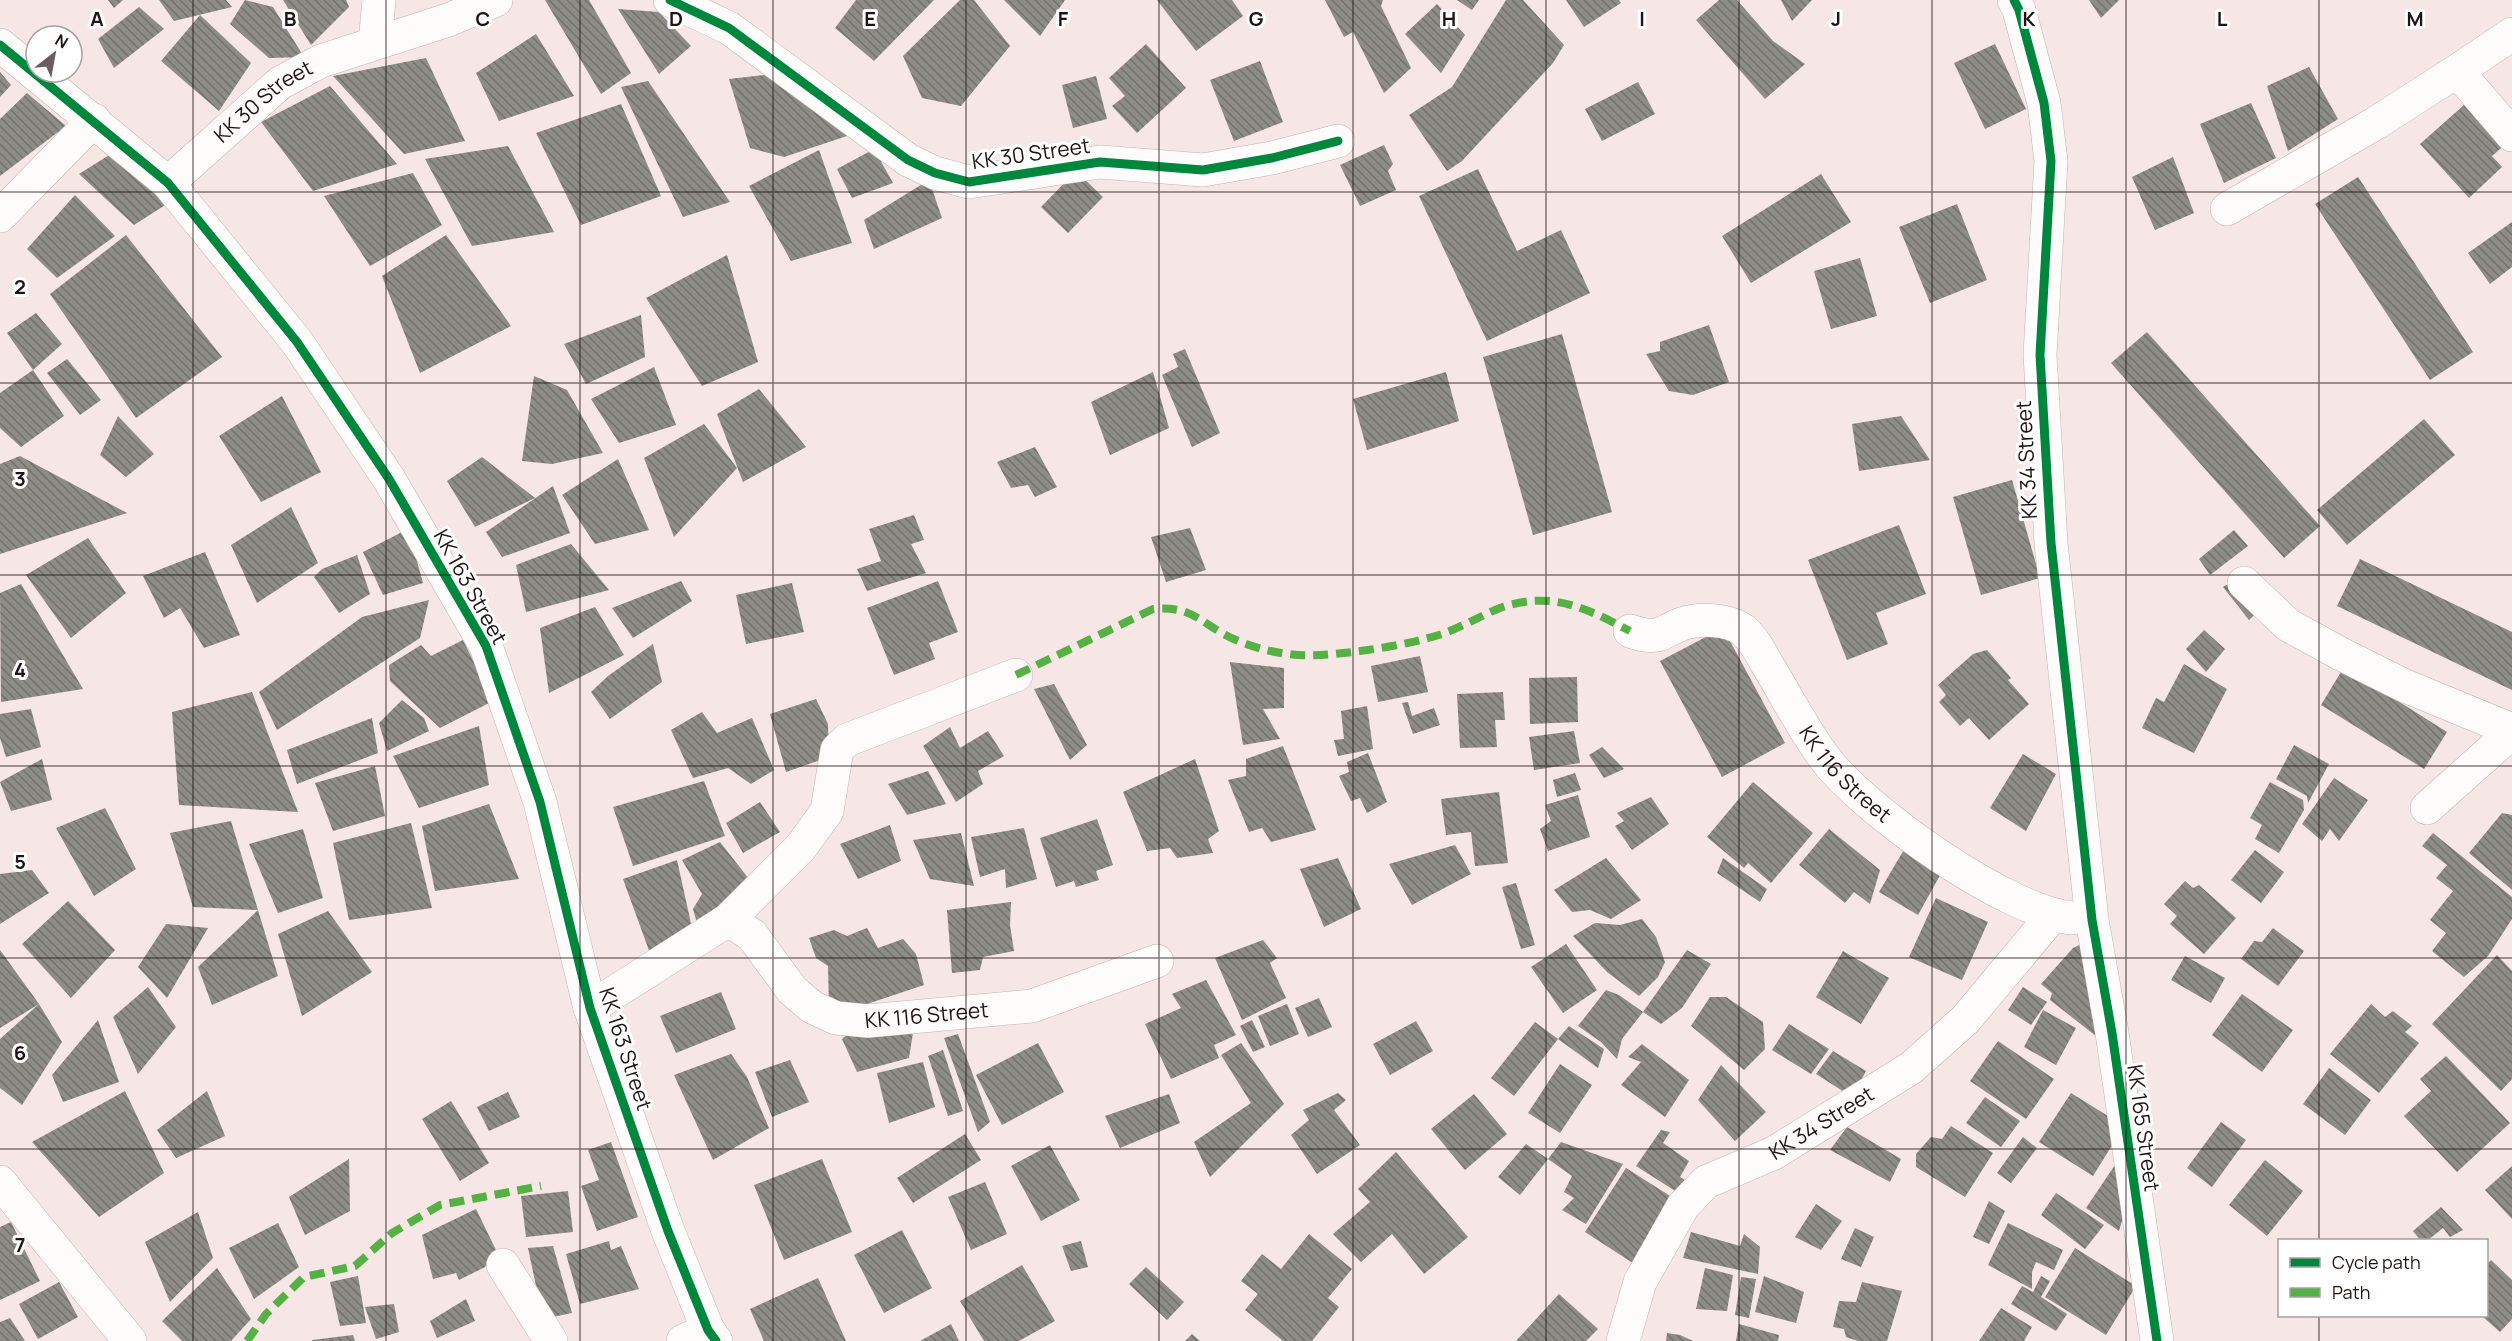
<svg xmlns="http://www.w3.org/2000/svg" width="2512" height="1341" font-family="Manrope,sans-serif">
<defs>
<pattern id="building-back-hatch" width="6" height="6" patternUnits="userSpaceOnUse" patternTransform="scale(1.5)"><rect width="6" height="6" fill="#8e8c86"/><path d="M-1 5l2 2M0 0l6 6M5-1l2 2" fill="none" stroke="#73716c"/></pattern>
</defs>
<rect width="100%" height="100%" fill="#f6e6e6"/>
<!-- building -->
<path fill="url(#building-back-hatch)" d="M108 0H123L114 8Z
M159 0H226L232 7 174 21Z
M245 0 273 7 304 57 269 58 230 24Z
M283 0H346L349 7 311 45Z
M545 0H589L631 73 601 94Z
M856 0H934L874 61 835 28Z
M960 0H974L1010 46 961 106 922 98 903 56Z
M1004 0H1065L1040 36Z
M1157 0H1232L1243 16 1196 51Z
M1325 0H1383L1381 6 1411 68 1384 93 1353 32 1344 37Z
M1457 0H1479L1472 10Z
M1506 0H1523L1564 45 1553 63 1462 161 1447 171 1409 115 1452 87Z
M1566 0H1619L1621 3 1584 27Z
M1719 0H1737L1773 41 1805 64 1765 99 1696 20Z
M1781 0H1812L1792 21Z
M2089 0H2119L2101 18Z
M1437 4 1465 35 1441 73 1405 34Z
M139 7 164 29 114 68 98 39Z
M618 9 659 12 691 46 659 74Z
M200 15 251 63 219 111 161 61Z
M536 34 574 96 499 121 476 73Z
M1146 44 1186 88 1137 133 1112 106 1125 96 1109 78Z
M1995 44 2026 109 1985 129 1954 63Z
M426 58 465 141 404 154 333 76Z
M1260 61 1283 122 1234 141 1210 80Z
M2309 67 2338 119 2288 151 2267 86Z
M0 72 11 85 0 97Z
M772 74 847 136 784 157 750 148 729 79Z
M1096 76 1107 119 1073 128 1062 85Z
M648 81 730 202 683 217 621 87Z
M1638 82 1655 114 1602 141 1585 109Z
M330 86 397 164 313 191 261 122Z
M27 93 66 126 0 176V119Z
M2251 103 2276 158 2224 183 2200 124Z
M621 104 661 196 581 225 536 133Z
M2464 105 2477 120 2488 121 2507 143 2492 156 2502 167 2469 198 2420 144Z
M1384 145 1393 164 1388 171 1396 190 1360 206 1340 165Z
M508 146 554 232 472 246 425 159Z
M874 149 893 183 852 198 837 169Z
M819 150 852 243 791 261 749 186Z
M114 152 170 202 134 225 79 174Z
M2173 157 2194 213 2155 230 2132 177Z
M1478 169 1517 251 1561 230 1590 293 1487 341 1419 196Z
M1076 171 1103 197 1068 233 1041 207Z
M413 173 442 225 370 266 324 196Z
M1821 174 1851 222 1751 283 1722 236Z
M2358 177 2473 352 2430 380 2315 204Z
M929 180 942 218 874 249 864 220Z
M75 195 115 236 57 278 27 249Z
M1957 204 1987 280 1930 303 1899 227Z
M2512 222V267L2490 284 2468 253Z
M126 235 222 357 136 418 50 294Z
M446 235 511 326 420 373 382 276Z
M727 255 758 362 702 386 646 298Z
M1860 258 1877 316 1831 329 1814 271Z
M36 313 62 344 33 370 64 416 21 447 0 428V393L33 370 7 333Z
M641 315 645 357 586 384 564 344Z
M1709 325 1729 382 1693 395 1669 391 1646 354 1660 351V342Z
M2147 332 2320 526 2284 558 2111 363Z
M1562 334 1612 512 1533 535 1483 357Z
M1185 349 1220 433 1192 447 1162 375 1178 367 1173 354Z
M67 359 101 400 80 415 47 373Z
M654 367 676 425 619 443 591 399Z
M1153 372 1169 428 1110 455 1091 402Z
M1446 372 1459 421 1367 450 1353 399Z
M534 376 567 390 603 453 552 464 522 461Z
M759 389 806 447 743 482 717 414Z
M282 396 321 472 261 502 219 436Z
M118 416 154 454 126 477 100 455Z
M1901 416 1930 460 1859 471 1852 424Z
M2424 419 2455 455 2347 545 2317 510Z
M704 424 737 468 674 537 644 458Z
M1035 447 1057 487 1035 497 1028 485 1011 488 997 462Z
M20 456 127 513 0 554V464Z
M482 457 535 498 475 527 447 481Z
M618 459 649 530 595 544 562 495Z
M2012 480 2040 578 1981 595 1953 497Z
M553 486 570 533 502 557 486 532Z
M291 507 318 563 257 603 231 545Z
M914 515 924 540 911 544 926 573 867 591 857 569 881 561 869 529Z
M1899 525 1926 594 1876 613 1888 644 1847 660 1808 560Z
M1190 528 1206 570 1166 582 1151 537Z
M408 529 423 583 383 595 363 552Z
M2234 530 2248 546 2210 575 2199 559Z
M88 538 126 593 71 638 26 575Z
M571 544 609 590 526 612 516 565Z
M205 552 240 635 204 648 180 608 164 618 143 576Z
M357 555 370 594 339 613 314 577 322 569Z
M2360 559 2512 632V690L2337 606Z
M2234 580 2261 609 2249 620 2223 587Z
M681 581 692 601 633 638 612 608Z
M938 581 958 632 929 643 935 659 894 675 867 608Z
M792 583 804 632 746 644 736 595Z
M21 584 83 689 1 702 0 593Z
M429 600 420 638 277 730 259 692 362 617Z
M595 607 624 655 549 693 540 628Z
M1723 628 1785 743 1722 777 1660 661Z
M2204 630 2225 649 2206 672 2186 649Z
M463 640 493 701 440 728 390 681 389 665 421 645 431 656Z
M653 644 662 682 610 719 591 692 608 676Z
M1987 650 2011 678 2008 680 2029 704 1989 740 1969 718 1960 726 1939 702 1946 695 1938 685 1973 654Z
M1420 656 1428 692 1378 702 1371 666Z
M1230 662 1284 668V708L1263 709 1280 739 1243 745Z
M2184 664 2227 689 2194 753 2142 728 2156 698 2164 702Z
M2344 667 2447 732 2424 769 2321 705Z
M1577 677 1578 722 1530 724 1529 678Z
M1054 684 1087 745 1070 760 1034 689Z
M252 692 298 812 179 805 172 712Z
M1503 692 1505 720H1495L1497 747 1460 748 1457 694Z
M816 699 828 724 829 757 786 772 770 714Z
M402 700 424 718 429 731 387 751 379 723Z
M1408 702 1412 716 1434 708 1440 725 1413 734 1402 703Z
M1367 706 1373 749 1338 756 1334 740 1344 739 1341 711Z
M31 709 41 747 6 757 0 738V714Z
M702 712 717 733 752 718 774 770 751 784 728 768 693 778 671 730Z
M372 718 378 753 297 784 287 750Z
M479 726 489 785 419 808 393 756Z
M950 727 960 748 988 731 1004 756 978 771 983 784 956 802 923 746Z
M1574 731 1580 763 1534 770 1529 737Z
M2294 745 2329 764 2308 803 2307 796 2276 779Z
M1283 746 1316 830 1271 842 1262 828 1249 832 1228 780 1246 776V759Z
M1602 747 1624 769 1604 778 1589 755Z
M1368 753 1387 802 1367 813 1360 798 1351 801 1339 776 1349 772 1347 762Z
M2023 754 2056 774 2026 831 1990 808Z
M42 759 52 800 11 811 0 782Z
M1195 759 1219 831 1208 839 1213 853 1177 858 1170 848 1147 851 1123 792Z
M375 766 385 816 333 831 315 783Z
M928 771 946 804 907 815 888 784Z
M1575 773 1581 790 1557 797 1553 780Z
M2334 778 2368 800 2339 841 2330 829 2322 841 2302 824Z
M704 781 725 836 633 866 613 807Z
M1753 782 1813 833 1771 883 1748 863 1744 868 1707 837Z
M2270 782 2303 800 2304 810 2279 853 2255 839 2262 825 2250 818Z
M1499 792 1508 863 1475 866 1471 832 1446 835 1441 799Z
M1578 795 1590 837 1548 851 1540 829 1551 821 1545 805Z
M1651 797 1669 824 1632 850 1615 826 1624 821 1617 813Z
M760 802 780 832 743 853 726 823Z
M489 804 519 879 435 891 422 826Z
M105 808 136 869 94 896 56 828Z
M2502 813 2512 815V890L2469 853Z
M1097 819 1113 865 1096 871 1099 880 1076 887 1074 881 1056 887 1040 838Z
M231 821 258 910 193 907 170 833Z
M411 823 432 908 349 920 333 843Z
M890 825 901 861 858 879 840 844Z
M1024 828 1037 879 1006 888 1005 869 980 877 971 837Z
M303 829 323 898 278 913 249 844Z
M1829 829 1880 870 1870 904 1854 892 1845 903 1799 865Z
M961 833 974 886 930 879 913 840Z
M2433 833 2512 897V919L2488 956 2464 977 2432 951 2446 933 2430 920 2453 891 2436 878 2447 865 2422 846Z
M720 842 749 879 698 927 693 909 702 894 682 860Z
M1455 845 1471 874 1412 905 1389 864Z
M1905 848 1943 870 1918 915 1879 892Z
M2255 850 2284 872 2261 903 2231 880Z
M1338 858 1361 909 1324 927 1300 869Z
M1606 858 1641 900 1611 919 1590 910 1572 912 1554 890Z
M1723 858 1767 889 1760 902 1717 873Z
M677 860 692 928 651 956 623 879Z
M32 870 49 893 0 924V874Z
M2185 881 2193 888 2199 885 2236 918 2204 954 2170 924 2177 916 2164 904Z
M1516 883 1535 945 1521 949 1502 887Z
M1936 898 1988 922 1962 980 1909 957Z
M68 901 115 950 71 998 22 944Z
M1011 902 1010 925 1014 951 983 957 980 970 952 973 947 910Z
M258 910 278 976 212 1005 198 967Z
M328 911 372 972 302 1016 278 934Z
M1642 919 1656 937 1665 962 1658 977 1639 996 1607 972 1573 936 1595 923 1620 925Z
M166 924 208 928 167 998 138 967Z
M867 928 878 948 903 939 916 954 924 985 852 1009H829L828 966 816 958 809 938 834 930 847 936Z
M2273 928 2304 951 2278 986 2241 959 2254 941 2262 942Z
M1263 940 1277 958 1270 963 1286 998 1242 1020 1215 958Z
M2084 943 2101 1040 2050 1000 2052 993 2041 984 2073 948Z
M1566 944 1597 990 1563 1013 1531 967Z
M0 950 39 1004 62 1042 22 1105 0 1088V1039L39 1004 0 1028Z
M1687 950 1711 964 1682 1008 1661 1024 1643 1012 1622 1039 1617 1059 1601 1042 1578 1026 1606 990 1619 995 1643 1012Z
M1843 951 1889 978 1861 1024 1816 997Z
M2497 955 2512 971V1079L2501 1091 2432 1024Z
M2185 956 2225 978 2211 1003 2171 980Z
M1206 980 1236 1035 1214 1045 1219 1058 1171 1079 1145 1024 1181 1008 1172 994Z
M148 987 176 1027 138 1074 113 1017Z
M2023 987 2047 1002 2031 1025 2008 1010Z
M721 992 736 1029 676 1053 660 1016Z
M2242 994 2293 1030 2262 1072 2212 1035Z
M1710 997H1726L1763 1022 1765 1049 1744 1070 1691 1026Z
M1319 998 1332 1027 1308 1037 1295 1008Z
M1287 1004 1299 1034 1270 1046 1258 1016Z
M2371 1004 2385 1017 2393 1011 2412 1026 2405 1032 2419 1043 2379 1093 2330 1054Z
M2043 1010 2076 1028 2056 1065 2024 1047Z
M98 1020 119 1082 63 1102 52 1075Z
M1252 1020 1265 1047 1253 1052 1240 1026Z
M1416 1021 1433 1051 1390 1075 1373 1044Z
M1535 1022 1558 1039 1569 1026 1604 1049 1598 1068 1558 1039 1514 1096 1491 1078Z
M1789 1024 1829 1049 1811 1074 1772 1050Z
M914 1026 909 1058 857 1072 842 1039 856 1027Z
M958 1034 990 1122 978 1132 944 1038Z
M1998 1041 2054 1079 2026 1119 1970 1081Z
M1038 1043 1064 1092 1002 1125 976 1075Z
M1241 1043 1284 1104 1210 1177 1194 1142 1251 1103 1221 1055Z
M1642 1044 1689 1080 1665 1117 1621 1085 1641 1062 1628 1057Z
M943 1050 963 1111 948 1116 928 1056Z
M1833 1051 1866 1071 1852 1097 1816 1074Z
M731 1054 747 1077 769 1128 713 1160 674 1075Z
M2446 1056 2510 1123 2457 1172 2404 1116 2431 1091 2420 1079Z
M790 1060 809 1102 772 1117 755 1072Z
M923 1062 935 1107 889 1123 877 1073Z
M1560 1064 1592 1085 1560 1133 1528 1113Z
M1721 1065 1766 1112 1735 1141 1698 1100Z
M2329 1068 2371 1100 2345 1135 2303 1104Z
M125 1091 164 1173 99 1217 32 1142Z
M207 1091 225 1136 176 1158 157 1130Z
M508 1092 520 1117 489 1131 477 1107Z
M1338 1093 1346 1100 1334 1110 1360 1145 1317 1174 1291 1135 1309 1120 1303 1110Z
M2071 1093 2124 1126 2093 1176 2039 1142Z
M1169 1094 1180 1123 1120 1148 1105 1116Z
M1474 1094 1507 1134 1465 1170 1431 1129Z
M1985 1097 2020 1121 2001 1147 1966 1123Z
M451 1101 489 1163 460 1181 422 1119Z
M2221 1122 2246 1140 2212 1187 2187 1168Z
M1951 1126 1993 1153 1965 1197 1916 1167V1154L1931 1137 1942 1139Z
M1847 1127 1901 1159 1890 1182 1830 1150Z
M1661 1130 1670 1132 1663 1143 1689 1161 1680 1177 1688 1182 1680 1194 1636 1166Z
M965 1134 981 1160 913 1203 897 1178Z
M2023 1137 2037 1148 2011 1183 1997 1173Z
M611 1142 638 1217 597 1231 581 1186 599 1180 588 1150Z
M1561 1142 1623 1164 1586 1224 1562 1210 1574 1198 1564 1192 1572 1176 1548 1159Z
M1526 1144 1548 1159 1520 1195 1498 1177Z
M1050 1145 1080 1200 1041 1221 1011 1166Z
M1396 1152 1468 1237 1424 1274 1392 1234 1361 1262 1333 1234 1370 1202 1358 1189Z
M349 1159 350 1211 305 1235 289 1197Z
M822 1159 852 1232 784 1260 754 1185Z
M2265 1160 2303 1191 2267 1236 2229 1205Z
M2117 1162 2129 1197 2119 1231 2086 1208Z
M2512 1166V1219L2485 1190Z
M1626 1168 1678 1201 1639 1267 1585 1232Z
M985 1182 1007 1234 971 1250 948 1197Z
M568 1191 573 1232 526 1237 521 1196Z
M2056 1193 2104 1225 2085 1249 2041 1215Z
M1989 1201 2005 1211 1989 1244 1973 1237Z
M1816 1204 1842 1221 1821 1250 1795 1237Z
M2441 1207 2463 1230 2450 1237 2443 1228 2428 1240H2420L2413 1231Z
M476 1209 496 1250 485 1267 459 1280 456 1273 433 1279 422 1235Z
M198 1212 213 1258 170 1302 145 1242Z
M11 1222 40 1281 0 1300V1227Z
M278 1223 299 1267 254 1299 229 1248Z
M2008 1223 2063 1250 2054 1270 2036 1262 2032 1272V1289L1988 1265Z
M1855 1228 1874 1237 1861 1267 1841 1259Z
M902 1230 932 1288 884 1313 854 1255Z
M1691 1232 1740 1246 1744 1234 1760 1247 1758 1274 1683 1258Z
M1309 1234 1352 1269 1328 1298 1339 1307 1312 1341H1283L1245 1310 1258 1294 1241 1281 1262 1254 1281 1269Z
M609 1241 611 1250 621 1246 639 1289 580 1304 566 1254Z
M1081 1241 1088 1267 1071 1271 1062 1246Z
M553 1246 572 1313 543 1319 528 1248Z
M2075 1248 2136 1286 2106 1335 2045 1297Z
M2491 1260 2512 1280V1319L2500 1332 2482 1316H2486V1265Z
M1022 1265 1055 1321 1019 1341H984L960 1301Z
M1146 1267 1184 1302 1167 1320 1129 1284Z
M217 1268 251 1319 231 1341H182L162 1321Z
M1705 1268 1733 1275 1727 1311 1696 1309Z
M358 1276 366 1323 340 1326 330 1282Z
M1764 1276 1804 1292 1796 1323 1755 1312Z
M2041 1276 2050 1281 2041 1297 2067 1314 2056 1331 2011 1304 2022 1286 2033 1292Z
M1741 1277 1756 1279 1749 1318 1735 1315Z
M818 1278 846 1341H764L750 1309Z
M59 1282 78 1317 38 1339 19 1304Z
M1862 1282 1902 1291 1887 1341H1858L1846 1337 1844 1329 1833 1327 1839 1301 1856 1302Z
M1559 1294 1598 1329 1586 1341H1516Z
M466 1299 475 1321 437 1338 430 1321Z
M394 1304 399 1332 376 1339 365 1307Z
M2001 1308 2032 1327 2024 1341H1979Z
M10 1318 25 1341H0V1322Z
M951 1324 959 1341H920Z
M1739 1324 1779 1335 1778 1341H1736Z
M1667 1333 1680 1335 1693 1341H1666Z
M1192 1334 1200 1341H1185Z
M353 1335 355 1341H312V1340Z"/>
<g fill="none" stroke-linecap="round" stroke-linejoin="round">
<!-- minor casing -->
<g stroke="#c1b4b3" stroke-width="34">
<g id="minor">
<path d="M670 0 729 28 908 160 935 173 969 182 1100 162 1203 170 1272 158 1338 141"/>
<path d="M2014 0 2019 10 2044 103 2051 161 2040 355 2051 543 2092 920 2112 1033 2157 1341"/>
<path d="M2512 34 2457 71 2512 135"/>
<path d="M375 43 379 0"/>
<path d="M0 45 168 183 297 342 389 479 486 646 540 802 590 1008 668 1231 708 1330 716 1341"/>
<path id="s1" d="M168 183 280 83 321 61 448 20 496 0"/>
<path d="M2227 209 2376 123 2457 71"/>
<path d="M0 216 94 120"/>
<path d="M2244 583 2288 625 2341 654 2403 685 2512 730"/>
<path id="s2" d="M1630 631C1639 634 1648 637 1657 635 1665 633 1673 627 1682 624 1699 618 1728 619 1743 630 1753 638 1761 653 1767 664 1786 695 1804 732 1827 761 1868 813 2007 912 2072 918"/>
<path d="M2427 808 2512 732"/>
<path id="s3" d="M728 920 752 935 792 990 812 1007 836 1018 868 1021 1032 1006 1157 961"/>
<path d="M590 1008 728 920 801 847 827 811 837 750 847 740 1016 675"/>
<path d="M0 1182 130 1341"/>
<path d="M503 1265 551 1341"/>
<path d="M683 1341 708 1330"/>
<path id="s4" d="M1623 1341 1640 1282 1683 1206 1706 1182 1774 1153 1911 1068 1965 1020 2052 916"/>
</g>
</g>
<!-- minor -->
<use href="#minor" stroke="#fefbfb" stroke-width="33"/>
<!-- quiet -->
<path stroke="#55b144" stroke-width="8" stroke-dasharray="15 8" stroke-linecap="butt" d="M1016 675 1153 609C1194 605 1201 625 1236 640 1262 651 1291 657 1320 655 1356 653 1408 645 1442 634 1462 627 1480 616 1500 608 1551 590 1586 608 1630 631
M247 1341 266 1314 304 1277 355 1266 392 1233 440 1205 541 1186"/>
<!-- cycleway casing -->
<g stroke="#fff" stroke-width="13">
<path id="cycleway" d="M670 0 729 28 908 160 935 173 969 182 1100 162 1203 170 1272 158 1338 141
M2014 0 2019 10 2044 103 2051 161 2040 355 2051 543 2092 920 2112 1033 2157 1341
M0 45 168 183 297 342 389 479 486 646 540 802 590 1008 668 1231 708 1330 716 1341"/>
</g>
<!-- cycleway -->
<use href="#cycleway" stroke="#00873e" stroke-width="9"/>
</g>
<!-- grid -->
<path fill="none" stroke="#1f1313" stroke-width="1.5" stroke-opacity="0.55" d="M193 0V1341M386 0V1341M580 0V1341M773 0V1341M966 0V1341M1159 0V1341M1353 0V1341M1546 0V1341M1739 0V1341M1932 0V1341M2126 0V1341M2319 0V1240M0 192H2512M0 383H2512M0 575H2512M0 766H2512M0 958H2512M0 1149H2512M2319 1316V1341"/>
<g text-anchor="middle" stroke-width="6" stroke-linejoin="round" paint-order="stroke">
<!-- street labels -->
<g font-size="21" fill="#1f1313" stroke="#fff">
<text dy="7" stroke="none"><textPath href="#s1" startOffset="126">KK 30 Street</textPath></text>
<text transform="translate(1031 154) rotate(-8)" y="7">KK 30 Street</text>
<text transform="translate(2027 460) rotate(-93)" y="7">KK 34 Street</text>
<text transform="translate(470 587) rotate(61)" y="7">KK 163 Street</text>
<text dy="7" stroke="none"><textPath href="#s2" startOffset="296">KK 116 Street</textPath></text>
<text dy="7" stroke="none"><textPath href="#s3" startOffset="240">KK 116 Street</textPath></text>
<text transform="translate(625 1049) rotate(72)" y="7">KK 163 Street</text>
<text dy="7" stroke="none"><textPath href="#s4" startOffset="312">KK 34 Street</textPath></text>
<text transform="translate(2143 1128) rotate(82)" y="7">KK 165 Street</text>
</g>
</g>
<g font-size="20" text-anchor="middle" font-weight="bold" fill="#1f1313" stroke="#fff" stroke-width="6" stroke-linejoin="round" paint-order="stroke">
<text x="97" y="26">A</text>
<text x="290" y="26">B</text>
<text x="483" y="26">C</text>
<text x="676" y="26">D</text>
<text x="870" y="26">E</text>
<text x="1063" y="26">F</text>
<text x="1256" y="26">G</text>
<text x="1449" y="26">H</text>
<text x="1642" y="26">I</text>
<text x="1836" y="26">J</text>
<text x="2029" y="26">K</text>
<text x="2222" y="26">L</text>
<text x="2415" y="26">M</text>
<text x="20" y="294">2</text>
<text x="20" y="486">3</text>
<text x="20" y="677">4</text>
<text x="20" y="869">5</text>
<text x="20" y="1060">6</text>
<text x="20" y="1252">7</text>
</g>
<!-- legend -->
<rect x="2278" y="1239" width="210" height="78" fill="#ffffff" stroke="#a5a1a1" stroke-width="1.5"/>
<rect x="2290" y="1258" width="30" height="9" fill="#00873e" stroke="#a5a1a1" stroke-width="1.5"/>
<text x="2332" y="1269" font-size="18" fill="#1f1313">Cycle path</text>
<rect x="2290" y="1288" width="30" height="9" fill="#55b144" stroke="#a5a1a1" stroke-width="1.5"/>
<text x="2332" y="1299" font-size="18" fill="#1f1313">Path</text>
<!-- north arrow -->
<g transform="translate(54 54) rotate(31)"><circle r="28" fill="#ffffff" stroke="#a5a1a1" stroke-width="1.5"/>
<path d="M0-4.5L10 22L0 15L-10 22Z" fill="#6a5d5d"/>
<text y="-9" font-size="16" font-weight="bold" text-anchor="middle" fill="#1f1313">N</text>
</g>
</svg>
